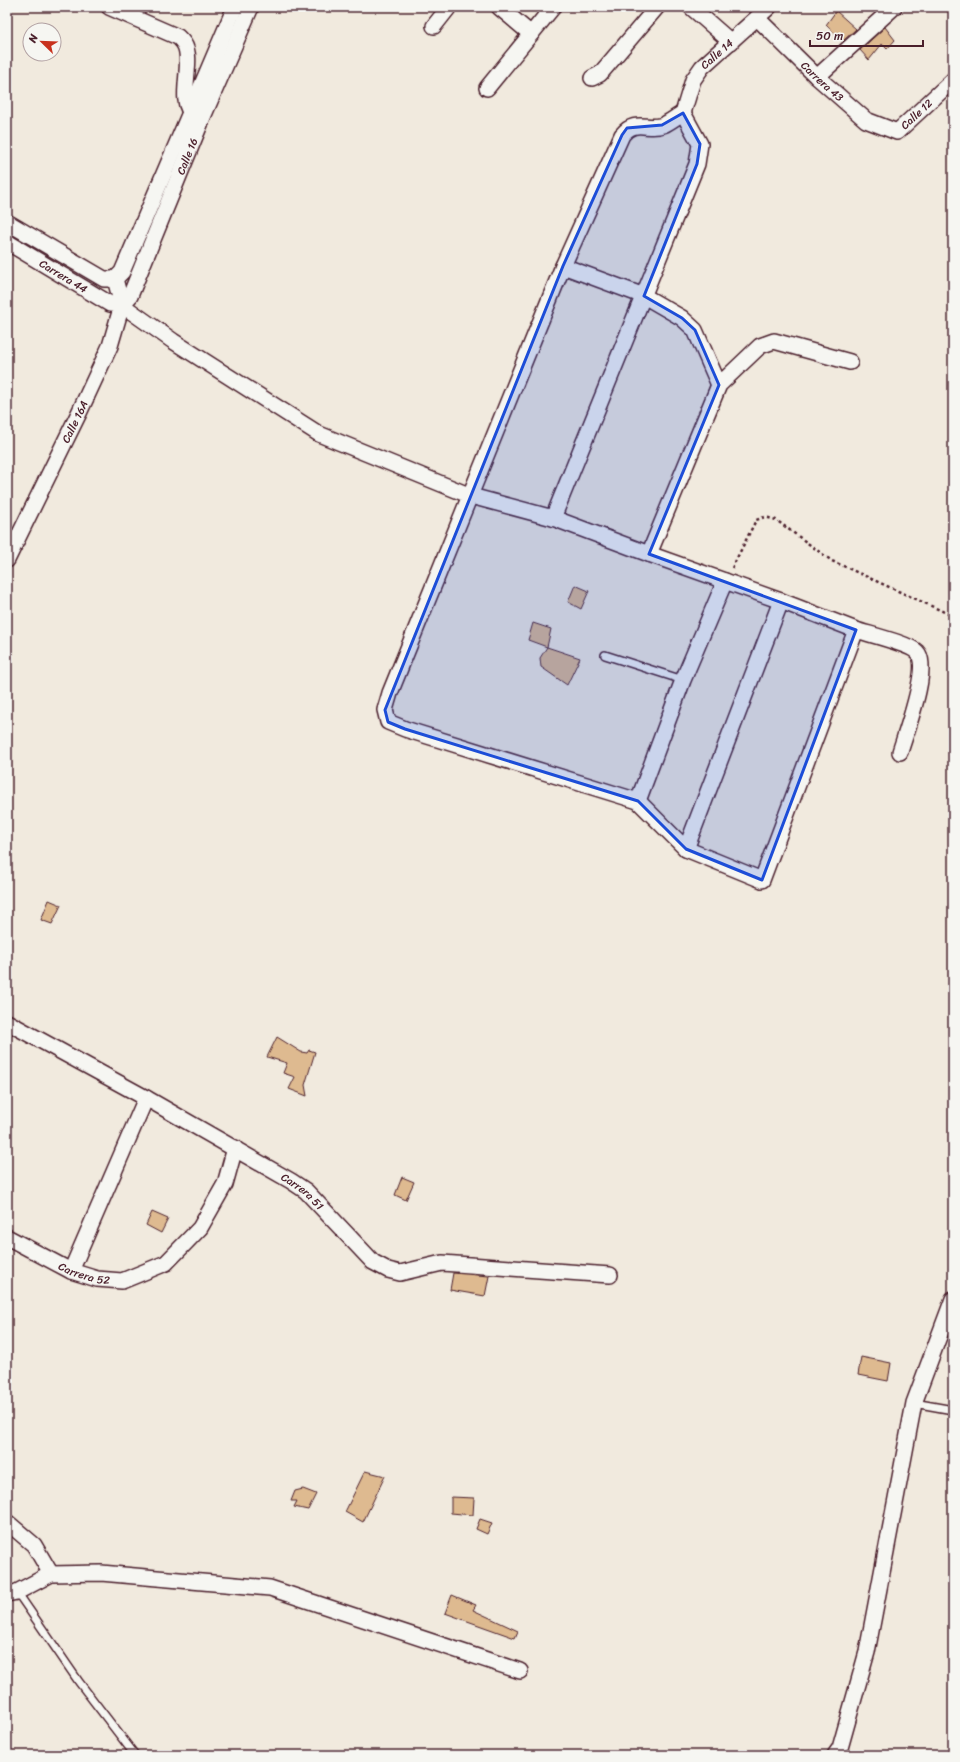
<svg xmlns="http://www.w3.org/2000/svg" width="960" height="1762" font-family="Sriracha,sans-serif">
<rect width="100%" height="100%" fill="#f1eade"/>
<filter id="ink" filterUnits="userSpaceOnUse"><feTurbulence type="fractalNoise" baseFrequency=".025" numOctaves="2"/><feDisplacementMap in="SourceGraphic" scale="8" xChannelSelector="R" yChannelSelector="G"/><feConvolveMatrix kernelMatrix="1 2 1 2 8 2 1 2 1" color-interpolation-filters="sRGB"/></filter>
<g filter="url(#ink)">
<!-- building -->
<path fill="#deba90" stroke="#4a1f2b" d="M836 11 856 29 843 41 826 25Z
M885 27 895 40 887 49 882 44 869 60 860 50Z
M575 585 589 591 581 609 568 602Z
M533 623 551 629 547 647 528 640Z
M547 647 580 658 567 685 541 667 540 658Z
M49 900 61 905 52 924 41 920Z
M277 1037 301 1052 307 1053 309 1050 315 1052 305 1085 307 1096 289 1089 295 1077 283 1073 287 1063 267 1057Z
M402 1177 414 1182 406 1200 395 1195Z
M152 1212 168 1219 161 1233 146 1225Z
M453 1273 489 1276 485 1296 450 1290Z
M861 1357 891 1363 888 1381 858 1375Z
M365 1471 385 1476 363 1522 345 1512Z
M303 1489 316 1494 308 1510 294 1507 297 1501H291L295 1491Z
M451 1497 474 1498 473 1515 451 1513Z
M480 1519 492 1523 487 1534 476 1529Z
M452 1595 476 1605 473 1610 518 1631 515 1638 445 1613Z"/>
<g fill="none" stroke-linecap="round" stroke-linejoin="round">
<!-- lane casing -->
<g stroke="#4a1f2b" stroke-width="10">
<path id="lane" d="M605 655 683 680
M914 1403 953 1410
M17 1592 79 1682 135 1755"/>
</g>
<!-- street casing -->
<g stroke="#4a1f2b" stroke-width="18">
<g id="street">
<path d="M109 7 178 37C180 39 183 42 184 44 195 60 176 104 193 113"/>
<path d="M499 7 531 34"/>
<path d="M691 7 731 42"/>
<path id="s1" d="M757 18 817 77 866 120 897 132 953 80"/>
<path d="M434 26 449 7"/>
<path d="M817 77 894 7"/>
<path d="M592 78 600 74 657 7"/>
<path d="M487 88 553 7"/>
<path id="s2" d="M683 113 693 80 702 67 769 7"/>
<path d="M7 222 104 279H115"/>
<path id="s3" d="M7 242 110 304 122 305"/>
<path d="M563 266 644 296 682 318 695 330 719 385"/>
<path d="M115 279 122 272 235 7"/>
<path d="M122 305 173 341 319 434 471 496 553 518 649 554 781 601 856 630 762 880 686 849 638 801 405 729 388 722 385 710 390 693 563 266 622 135C635 118 648 131 663 125 670 122 677 116 683 113"/>
<path id="s4" d="M122 305 130 296 203 117 251 7"/>
<path d="M553 518 697 164 700 144 683 113"/>
<path d="M649 554 719 385 760 346 774 341 850 362"/>
<path id="s5" d="M7 560 79 413 110 346 122 305 115 279"/>
<path d="M856 630C868 634 910 644 917 652 931 666 906 732 900 752"/>
<path d="M638 801 683 680 725 581"/>
<path d="M686 849 781 601"/>
<path id="s6" d="M7 1022 146 1098 291 1181 306 1191 373 1262 388 1270 400 1273 442 1263 610 1275"/>
<path id="s7" d="M7 1237 71 1271 97 1279 122 1281 166 1263 200 1228 225 1184 235 1148"/>
<path d="M71 1271 146 1098"/>
<path d="M7 1522 34 1545 51 1574"/>
<path d="M7 1594 17 1592 51 1574 101 1573 270 1588 520 1671"/>
<path d="M835 1755 840 1748 867 1652 914 1403 953 1299"/>
</g>
</g>
<!-- path -->
<path stroke="#4a1f2b" stroke-width="2.5" stroke-dasharray="3 3" stroke-linecap="butt" d="M732 568 756 520 765 517 776 520 832 561 951 615 953 618"/>
<!-- lane -->
<use href="#lane" stroke="#f6f6f2" stroke-width="7"/>
<!-- street -->
<use href="#street" stroke="#f6f6f2" stroke-width="15"/>
</g>
</g>
<!-- marked area -->
<path fill="#1d4ed8" fill-opacity="0.2" stroke="#1d4ed8" stroke-width="3" stroke-linejoin="round" d="M683 113 700 144 697 164 644 296 682 318 695 330 719 385 649 554 856 630 762 880 686 849 638 801 405 729 388 722 385 710 563 266 622 135 627 128 662 125Z"/>
<g text-anchor="middle" stroke-width="3" stroke-linejoin="round" paint-order="stroke">
<!-- street labels -->
<g font-size="11" fill="#4a1f2b" stroke="#f6f6f2">
<text dy="4" stroke="none"><textPath href="#s2" startOffset="70">Calle 14</textPath></text>
<text dy="4" stroke="none"><textPath href="#s1" startOffset="91">Carrera 43</textPath></text>
<text dy="4" stroke="none"><textPath href="#s1" startOffset="209">Calle 12</textPath></text>
<text dy="4" stroke="none"><textPath href="#s4" startOffset="163">Calle 16</textPath></text>
<text dy="4" stroke="none"><textPath href="#s3" startOffset="66">Carrera 44</textPath></text>
<text dy="4" stroke="none"><textPath href="#s5" startOffset="154">Calle 16A</textPath></text>
<text dy="4" stroke="none"><textPath href="#s6" startOffset="341">Carrera 51</textPath></text>
<text dy="4" stroke="none"><textPath href="#s7" startOffset="86">Carrera 52</textPath></text>
</g>
</g>
<!-- margin -->
<rect width="960" height="1762" fill="none" stroke="#f6f6f2" stroke-width="24"/>
<rect x="12" y="12" width="936" height="1738" fill="none" stroke="#4a1f2b" stroke-width="1.5" filter="url(#ink)"/>
<!-- north arrow -->
<g transform="translate(42 42) rotate(293)"><circle r="19" fill="#f6f6f2" stroke="#b1a0a2"/>
<path d="M0-3L7 15L0 10L-7 15Z" fill="#c8321e"/>
<text y="-6" font-size="11" font-weight="bold" text-anchor="middle" fill="#4a1f2b">N</text>
</g>
<!-- scale -->
<path d="M810 40v6h113v-6" fill="none" stroke="#4a1f2b" stroke-width="2"/>
<text x="816" y="40" font-size="12" fill="#4a1f2b" stroke="#f6f6f2" stroke-width="3" paint-order="stroke">50 m</text>
</svg>
